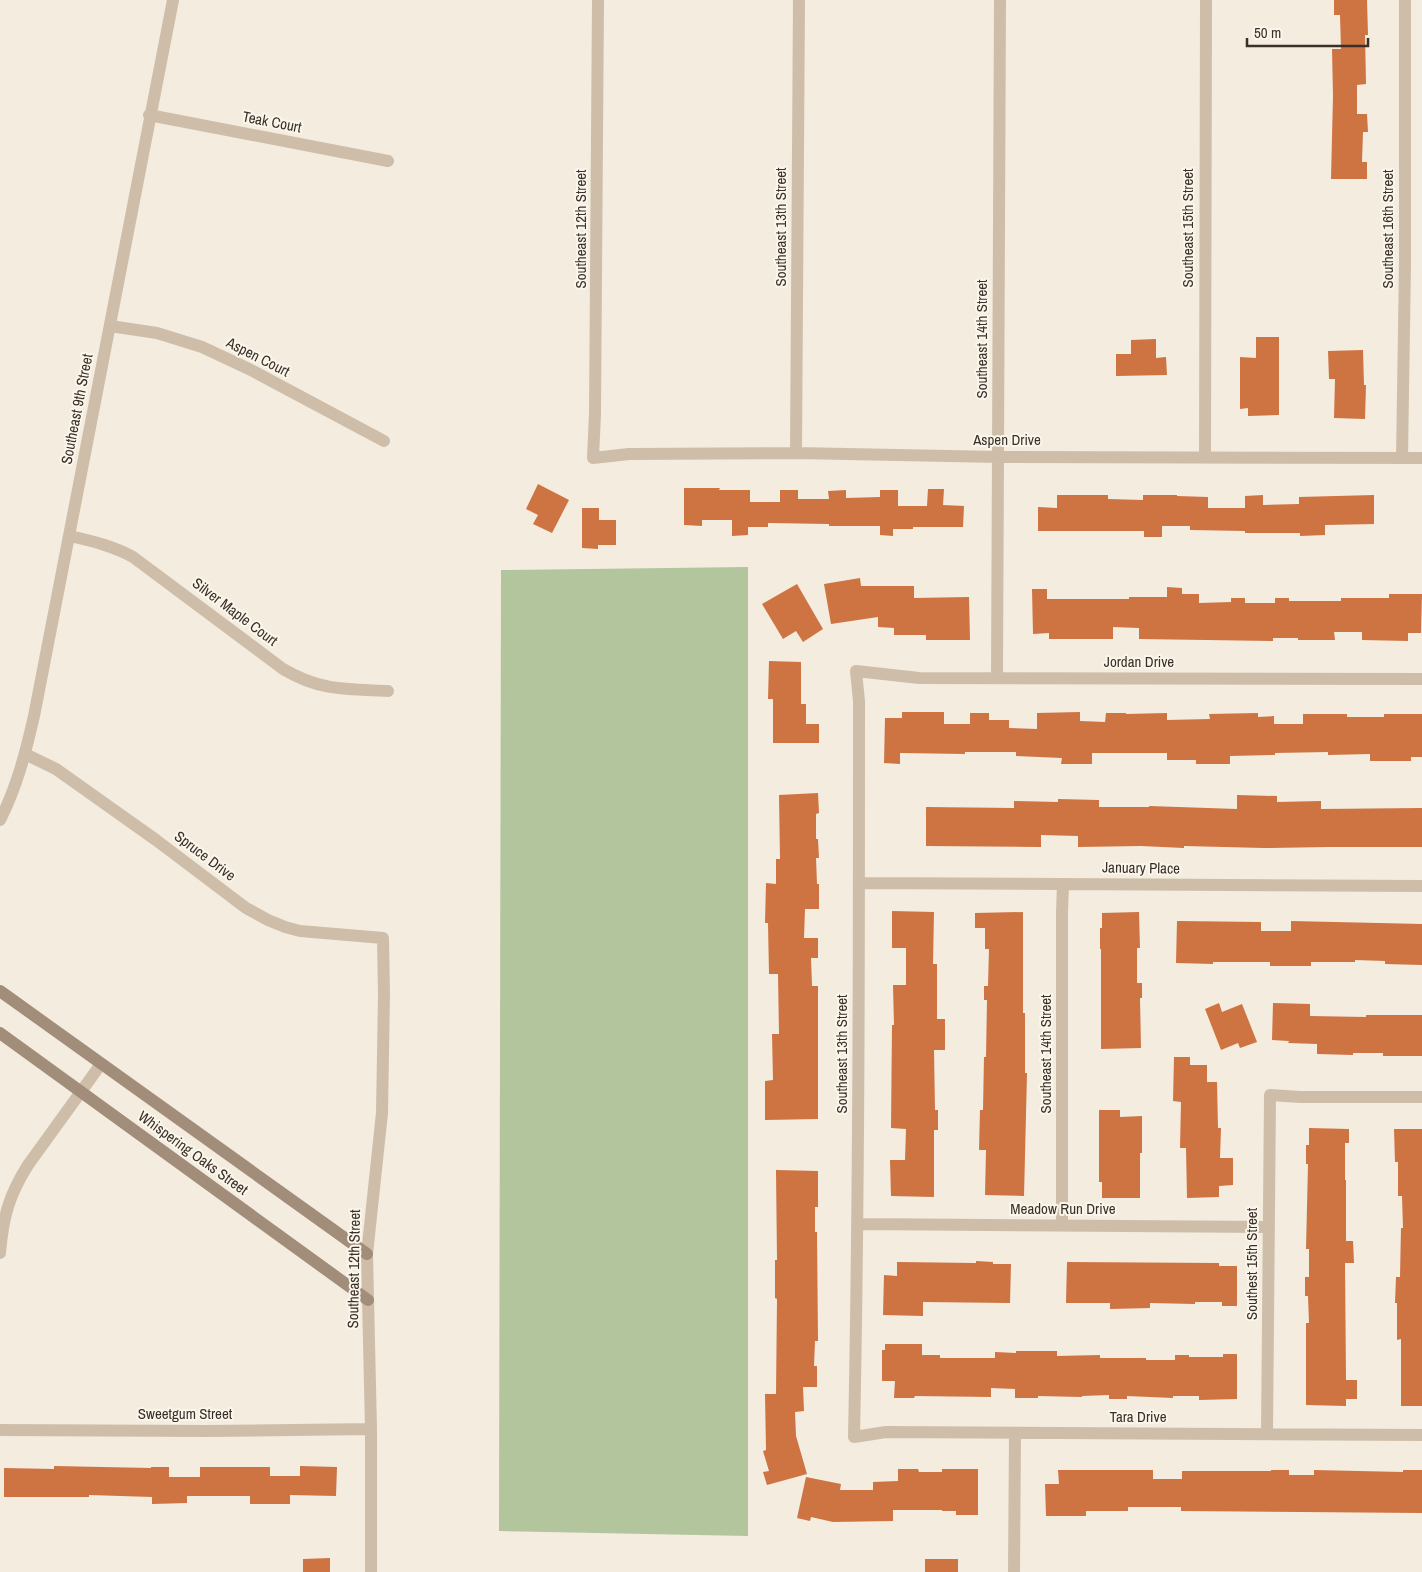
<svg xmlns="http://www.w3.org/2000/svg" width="1422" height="1572" font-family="'Archivo Narrow',sans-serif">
<rect width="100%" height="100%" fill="#f4ecde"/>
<!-- green -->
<path fill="#b3c59c" d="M748 567V1536L499 1531 501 570Z"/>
<!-- building -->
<path fill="#ce7342" d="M1334 0H1367L1368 35H1365L1366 84 1357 85V114H1367L1368 132H1363L1362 162H1367V179H1331L1333 96 1332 49H1341L1340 15H1334Z
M1256 337H1279V415L1248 416V408L1240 409V357L1256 358Z
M1156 339V358L1166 357 1167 375 1116 376V354H1131V340Z
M1363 350 1364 385H1366L1365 419 1334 418 1335 379H1329L1328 351Z
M538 484 569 500 552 533 533 524 538 515 526 509Z
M684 488H720L719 490H750V502H780V490H798V499H829L828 491 846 490V498L880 497V490H898V506H927L928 489H944L943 505 964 506 963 527H913V529H893V536L880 535V526H829V524L768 523V527H748V535L732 536V520H702V526L684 525Z
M1057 495H1108V499L1143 500V495H1177V496L1208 497V508H1245V496L1263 495V505L1299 504V497L1374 495V524L1325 525V535L1300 536V533H1245V531L1190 530V526H1162V537H1144V531H1038V507L1057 508Z
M582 508H599V520H616V545H598V549L582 548Z
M860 578 861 586H914V598L969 597 970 640H926V635H894V628L878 627V617L831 624 824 584Z
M797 584 823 629 803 642 796 631 783 639 762 604Z
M1167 587 1182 588V594H1199V603L1231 602V598H1245V603H1275V598H1289V601H1341V598H1389V594H1422L1421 633H1408V641L1362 640V632H1334L1335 640H1298V638H1273V641L1139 639V628L1113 627V639H1049V633L1033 634 1032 589H1047V599H1129V597H1167Z
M769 661 801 662V704H806V724H819V743H773V699H768Z
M902 712H944V724H970V713H989V720H1009V728L1037 729V713L1080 712V721L1105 722 1106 713H1126V714L1167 713V720L1210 719 1209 714 1258 713V717L1274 716V724H1303V714H1347V717H1384V714H1422V757H1411V761H1370V754L1328 755V752L1275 753V755L1230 756V764H1196V760H1167V753H1092V764H1061L1062 758 1016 756V752H965V754L900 753V764L884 763 885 718H902Z
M818 793 819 813 816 814V839H818L819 858H816L817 884H819V909H805L804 938H818V958H811L812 986H818V1119L765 1120V1081L773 1080 772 1034H779L778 974H769L768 923H765L766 883 776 884V859H780L779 795Z
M1237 795 1277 796V802L1321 801V809L1422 808V847H1328L1264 848 1184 846V848L1141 846 1078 847V836L1041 835V847L926 846V807L1014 808V801L1058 802V799L1099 800V807H1149V806L1237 809Z
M892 911 934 912 933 964H937V1019H945V1050H934L935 1110H938V1130H934V1197L891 1196 890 1160H905L906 1129 891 1128 892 1025H894L893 985H906V948H892Z
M1023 912V1013H1025V1073H1027L1024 1196 985 1195 986 1150H979L980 1110H983L984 1057H986L987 1000H984V986H988L989 949H985V928H975V913Z
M1139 912 1140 948H1137V983H1142V998H1140L1141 1048 1101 1049V949H1100V928H1102V913Z
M1177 921 1261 922V931H1291V921L1422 924V965L1385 964V961L1355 960V962H1311V966H1270V962H1213V964L1176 963Z
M1219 1003 1222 1012 1242 1004 1257 1042 1240 1048 1238 1043 1221 1050 1205 1009Z
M1273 1003 1310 1004V1016L1366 1017V1015H1422V1056H1383V1053H1353V1055L1317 1054V1044L1288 1043 1289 1041 1272 1040Z
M1174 1057H1190V1065H1207V1082H1217L1218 1128H1221L1220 1158H1233V1185L1219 1186V1197L1187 1198 1186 1148H1180L1181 1102 1173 1101Z
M1099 1110H1120V1117L1142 1116V1153H1140V1198H1102V1182H1099Z
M1309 1128 1349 1129V1143H1345V1180H1346V1241H1353L1354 1263H1345L1346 1380H1357V1399H1346V1406L1306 1405V1323H1309L1308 1296H1305V1277H1309V1249H1306L1308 1164H1306V1145H1309Z
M1394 1129H1422V1406H1401V1339L1397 1340V1303H1395L1396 1277H1400L1401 1228H1403L1402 1196H1398V1162H1395Z
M776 1170 818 1171V1207H815V1232H817L818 1341H815L814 1366H817V1387H803L804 1411 795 1412 796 1436 807 1474 767 1485 763 1472 769 1471 763 1451 766 1450 765 1394H776L777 1299 775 1298V1260H777Z
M976 1261 993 1262V1264H1011L1010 1303 923 1302V1316L883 1315 884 1275 897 1276V1262L976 1263Z
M1067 1262 1219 1263V1266H1237V1306H1222V1302H1195V1304L1150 1303V1308L1110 1309V1303H1066Z
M885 1344H922V1355H940V1358H995V1352L1016 1353V1351H1057V1356L1100 1355V1358H1146V1360H1175V1355H1189V1357H1223V1354H1237V1399L1199 1400V1396H1173V1398L1127 1396V1399H1109V1395L1082 1396V1397L1038 1396V1398H1015V1389L991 1388V1397L915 1396 914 1398H894L895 1381H882V1350H885Z
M54 1466 151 1468V1467H169V1477H200V1467H270V1476H300V1466L337 1467 336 1496 290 1495V1504H250V1496H187V1503L152 1504V1497L89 1495V1497H4V1468L54 1469Z
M898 1469H918L919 1472H942V1469H978V1515H956V1511H942V1510H893V1521L833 1522 811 1517 810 1521 797 1518 806 1477 841 1484 840 1490H873V1482L898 1481Z
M1058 1470H1153V1479H1182V1471H1271V1470H1289V1475H1314V1470L1403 1472V1470H1422V1513L1181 1511V1507H1128V1511H1086V1516H1046L1045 1484H1059Z
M330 1558V1572H303V1559Z
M925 1559H958V1572H925Z"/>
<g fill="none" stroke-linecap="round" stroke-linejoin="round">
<!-- street -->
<path stroke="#cebea9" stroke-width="12" d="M598 0 595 414 593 458 629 454 796 453 999 457 1422 458
M149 115 388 161
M110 326 157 333 202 347 249 369 384 441
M796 453 799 0
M1205 457 1206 0
M1402 458 1405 264V0
M70 536C92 541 113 546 133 557L283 669C320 691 346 689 388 691
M997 678 1000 0
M1422 679 919 678 856 671 859 701C859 946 859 1192 854 1437L886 1432 1422 1435
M25 754 56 769 156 840 246 908 268 920 285 927 300 931 383 938 384 994 382 1113 367 1254 371 1429V1572
M0 820C17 787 26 751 34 716L173 0
M859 883 1422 886
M858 1224 1268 1227
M1062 1225V912L1063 884
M0 1253C3 1217 9 1195 28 1165L101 1064
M0 1430 207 1431 371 1429
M1267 1434 1270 1095 1300 1097H1422
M1014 1572 1015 1434"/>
<!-- secondary -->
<path stroke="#a28d7a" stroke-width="12" d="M0 991 367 1254
M0 1033 368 1300"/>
</g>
<g text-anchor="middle" stroke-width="4" stroke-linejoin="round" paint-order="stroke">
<!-- street labels -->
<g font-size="15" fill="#3a3029" stroke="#fbf6eb">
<text transform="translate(272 122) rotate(11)" y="5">Teak Court</text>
<text transform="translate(781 227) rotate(-90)" y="5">Southeast 13th Street</text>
<text transform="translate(1188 228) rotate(-90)" y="5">Southeast 15th Street</text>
<text transform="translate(581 229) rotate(-90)" y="5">Southeast 12th Street</text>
<text transform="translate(1388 229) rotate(-90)" y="5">Southeast 16th Street</text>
<text transform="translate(982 339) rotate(-90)" y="5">Southeast 14th Street</text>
<text transform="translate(258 357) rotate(27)" y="5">Aspen Court</text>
<text transform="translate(77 409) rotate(-79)" y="5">Southeast 9th Street</text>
<text x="1007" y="445">Aspen Drive</text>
<text transform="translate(235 612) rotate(37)" y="5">Silver Maple Court</text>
<text x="1139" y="667">Jordan Drive</text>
<text transform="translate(205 856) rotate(37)" y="5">Spruce Drive</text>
<text transform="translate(1141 868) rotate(1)" y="5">January Place</text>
<text transform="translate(842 1054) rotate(-90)" y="5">Southeast 13th Street</text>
<text transform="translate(1046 1054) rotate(-90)" y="5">Southeast 14th Street</text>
<text transform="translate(193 1153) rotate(36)" y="5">Whispering Oaks Street</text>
<text x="1063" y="1214">Meadow Run Drive</text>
<text transform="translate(1252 1264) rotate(-90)" y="5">Southest 15th Street</text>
<text transform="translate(354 1269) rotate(-89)" y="5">Southeast 12th Street</text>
<text x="185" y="1419">Sweetgum Street</text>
<text x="1138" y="1422">Tara Drive</text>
</g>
</g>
<!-- scale -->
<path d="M1247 38v8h121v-8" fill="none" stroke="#3a3029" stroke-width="2.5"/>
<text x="1254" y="38" font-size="15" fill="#3a3029" stroke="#fbf6eb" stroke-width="4" paint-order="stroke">50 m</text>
</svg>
